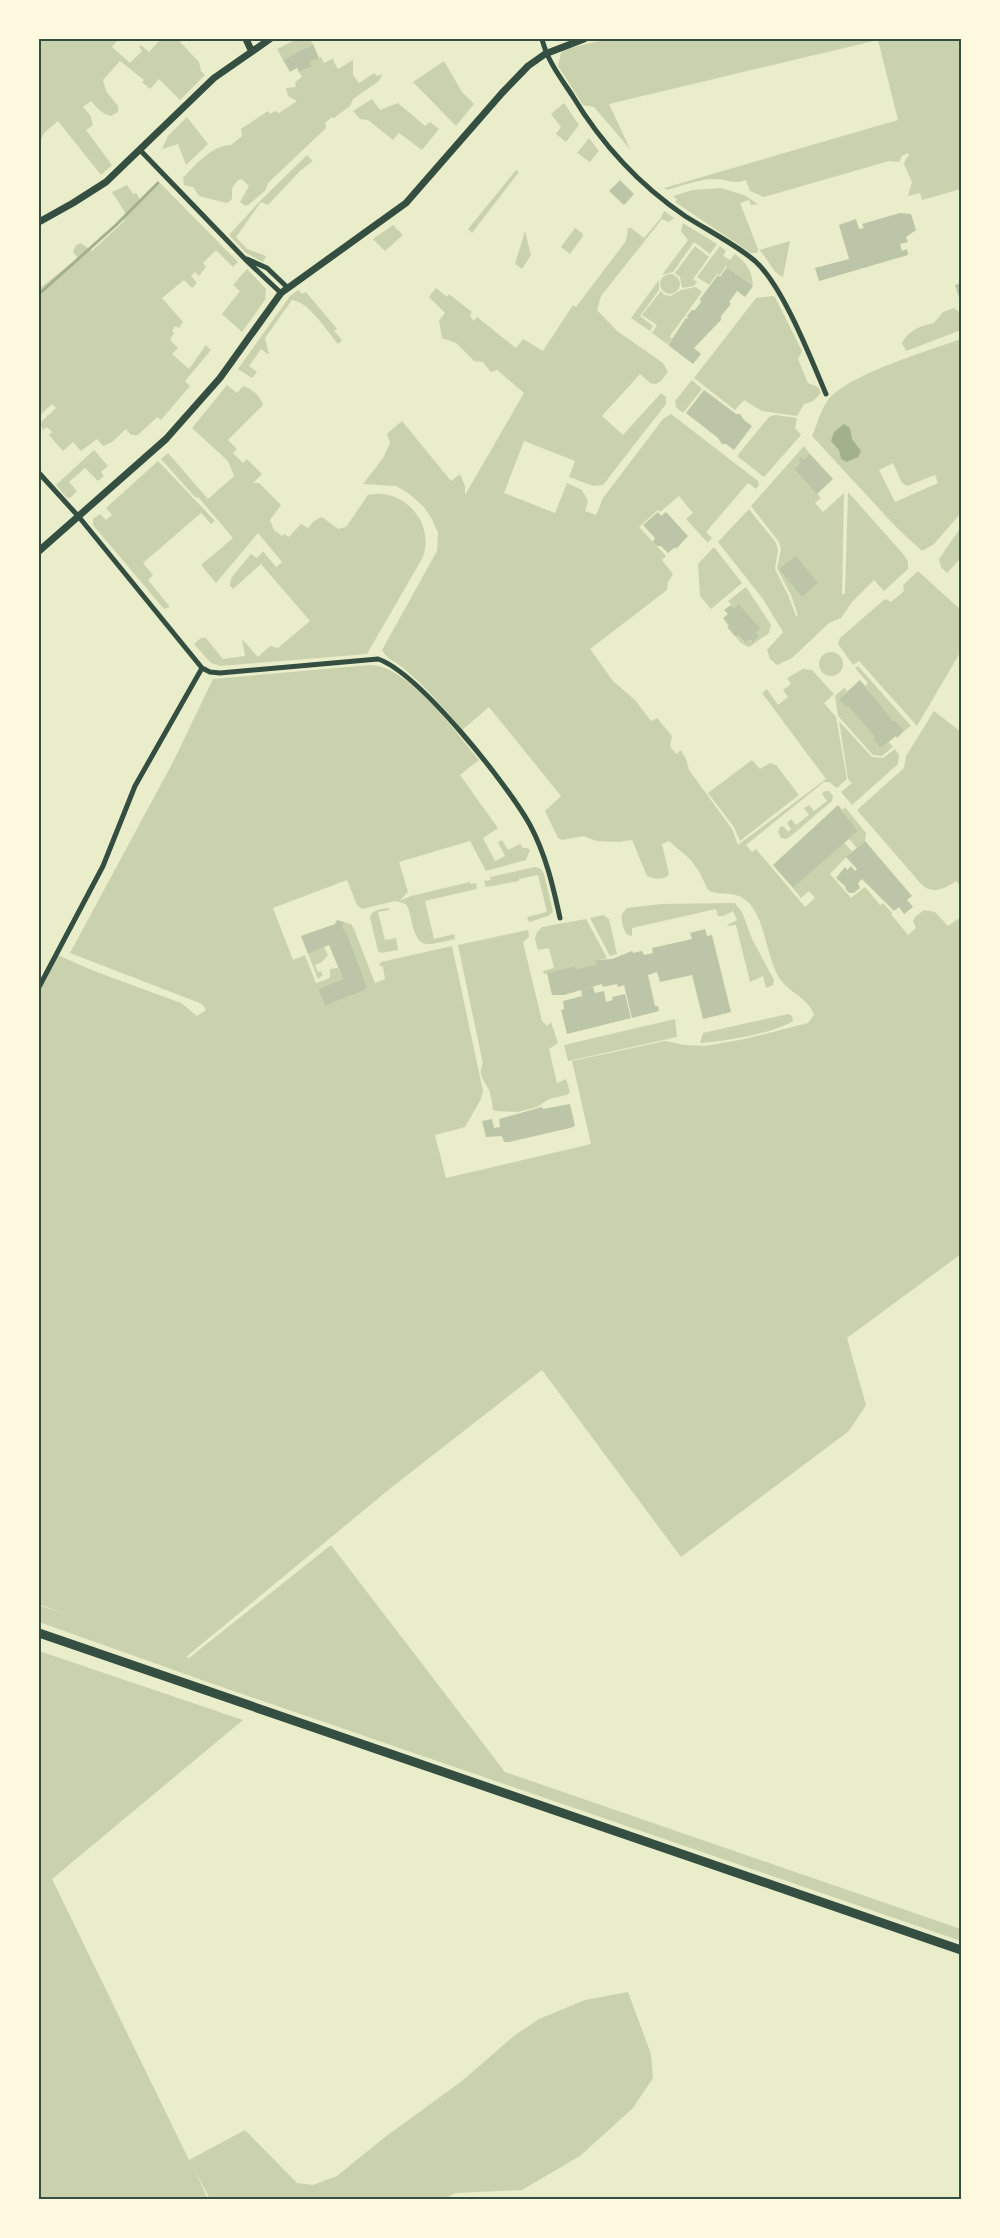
<svg xmlns="http://www.w3.org/2000/svg" width="1000" height="2238" font-family="'PT Sans Narrow',sans-serif">
<rect width="100%" height="100%" fill="#e9edc9"/>
<!-- green -->
<path fill="#cad2ad" fill-rule="evenodd" d="M39 39H118L112 47 130 63 142 51 139 47 141 45 149 52 161 39H184L180 42 199 62 201 71 205 75 180 100 159 79 150 89 142 82 144 80 120 61 103 80 106 91 118 106V112L111 116C102 114 97 108 91 101L83 107 90 115 93 125 86 130 112 165 101 175 58 121 44 133 39 144Z
M297 39H309L313 44 283 60 277 49Z
M607 39H961V189L922 200 920 193 908 196 912 182 904 164 906 158 909 156 908 153 902 156 899 162 889 161 764 197 750 191 746 180C732 185 728 179 714 179 699 179 682 186 667 190L664 188 898 120 878 40 609 104 630 149 594 107 583 105 558 66 561 53 566 49Z
M321 57 324 63 334 58 333 60 338 69 353 60V75L359 83 374 73 377 76 381 74 382 75 379 81 353 99 350 106 334 118 332 117 325 123 326 128 268 183 265 191 248 205 245 206 240 202 249 186 242 179 238 180 232 188V199L227 203 199 196 193 187 184 185 183 178C195 165 212 145 231 145L242 136 241 129 268 111 270 114 275 111 279 113 297 101 288 96 286 88 296 87 295 82 302 77 299 72 312 66 310 62Z
M444 61 462 92 474 104 456 126 413 82Z
M372 99 380 110 398 103 425 126 430 122 439 129 422 150 399 133 393 140 368 120 360 119 353 111Z
M564 103 579 125 566 142 556 134 561 127 551 114Z
M187 117 208 144 186 165 178 144 162 149 168 136Z
M589 138 599 151 590 162 577 153Z
M307 155 313 161 300 171 268 205 261 202 236 237 247 249 266 256 263 262 246 253 229 235 260 201Z
M516 170 519 172 472 233 468 229Z
M160 183 238 262 233 267 216 250 203 263 206 267 199 276 195 272 191 276 197 283 192 288 184 280 162 298 183 322 179 328 175 326 172 331 174 333 170 340 178 348 172 354 189 369 206 345 211 350 185 381 190 386 161 420 157 417 138 435H131L126 429 112 442 103 446 97 439 81 451 73 442 63 451 49 435 52 432 47 427 43 430 40 423 56 408 52 404 39 416V289L78 258 73 252 76 245 81 243 92 251 124 221 126 214 112 192 127 185 133 194 136 193 140 199 143 200Z
M721 188 744 195 758 204 751 205 749 200 740 203 758 249 757 253H751L675 202 677 199 673 196 693 190Z
M664 211 674 218 669 222 662 219 601 296 597 310 617 331 663 363 668 372 661 381 656 384 650 383 640 374 602 416 623 435 661 393 666 397V404L603 485 593 486 569 477 575 461 524 441 504 493 555 513 567 483 582 490 588 501 585 511 596 515 603 498 663 419 671 414 758 481 759 485 756 489 748 483 706 532 712 538 708 543 686 519 693 513 679 496 660 512 658 510 639 527 666 556 662 560 673 574 668 582 667 590 590 649 613 681 635 700 651 721 657 718 672 736 670 746 676 754 681 750 686 759 689 770 732 829 738 845 826 779 762 693 767 689 778 705 788 697 783 690 791 684 787 678 803 669 812 670 834 694 824 703 836 717 847 779 837 788 829 782H824L746 845 752 852 756 849 805 907 815 898 809 891 801 898 793 888 844 843 852 851 830 874 851 898 865 887 880 905 883 903 892 913 891 914 908 935 916 928 913 921 915 917 924 910 935 912 948 926 961 917V1254L847 1338 866 1405 849 1431 681 1557 542 1370 392 1487 186 1657 189 1658 331 1545 505 1772 961 1929V1941L216 1685 39 1622V1605L67 1615 39 1604V988L57 956H60L94 971 181 1003 197 1016 206 1010 202 1004 70 953 173 762 213 679 370 665C406 664 457 733 479 760L460 775 498 828 483 838 495 861 505 856 498 842 502 840 508 850 520 844 523 848H527L530 850 526 860 486 871 470 841 399 862 408 892 399 901 411 896 470 882V884L476 883 477 889 425 901 434 939 454 934 455 939C427 945 418 952 411 919 410 914 409 909 406 904L395 901 362 909 357 905 347 880 273 908 293 960 305 955 316 983 330 978V969L338 968 343 979 318 989 325 1006 365 990 367 986 345 929 342 928 344 922 351 924 354 929 375 983 385 979 383 967 379 965 381 962 452 946 483 1091 481 1099 465 1127 435 1135 446 1178 591 1144 572 1061 665 1041 685 1045 705 1046 745 1039 808 1023 814 1015C808 997 787 992 778 976 767 957 765 921 750 904 735 888 723 898 708 890L700 873 691 860 669 841 662 844 669 874C664 881 654 879 647 876L632 840 618 842 596 841 584 836 562 840 558 838 545 811 561 796 489 707 462 730C444 708 425 686 402 667 395 661 386 659 382 650L437 551 438 533 432 519 423 506 408 493 396 486 363 484 383 458 390 443 387 434 402 421 451 481 460 474 465 486V495L524 393 497 370 491 372 483 362 474 361 456 343 442 338 439 321 445 313 429 297 436 288 447 297 449 294 472 312 470 316 474 321 477 317 516 348 523 339 543 351 573 305 576 307 626 241 628 228H631L644 238 661 218Z
M683 223 717 244 710 254 694 242 673 272 662 275 688 240 681 231Z
M393 225 403 235 385 251 373 239Z
M575 228 582 233 583 236 570 254 561 247Z
M525 231 531 255 522 269 515 264Z
M790 241 783 277C774 275 767 257 759 250Z
M695 246 709 257 693 279 697 282 694 286 682 288 680 277 675 273Z
M720 246 726 251 723 256 730 260 735 254C747 263 752 271 753 286L726 266 720 275 717 274 709 285 697 277Z
M247 269 266 289 265 300 242 332 222 314 240 291 233 285Z
M660 284a10 10 0 1 1 20 0a10 10 0 1 1-20 0Z
M659 280V290L640 316 653 326 650 331 631 318Z
M696 287 702 292 670 336 672 339 667 344 652 333 657 325 642 315 661 291 664 295 671 296 681 290Z
M298 290 302 294 306 292 337 329 334 331 342 340 338 344C328 332 308 301 292 300L265 338 269 355 261 349 249 366 257 372 252 378 238 369 290 296Z
M773 296 775 297 802 351 798 359 808 383 818 387 821 393 813 401 804 404 797 416 762 411 744 400 735 410 694 378 756 298Z
M954 308 961 313V330L906 351 902 343C909 330 920 326 934 323L943 312Z
M961 339V513L934 544 922 551 896 527 812 436C817 425 821 409 828 400 847 375 930 350 961 339ZM893 463 902 483 907 486 935 475 938 483 895 502 879 470Z
M692 380 702 389 683 413 676 407 675 401Z
M227 385 237 393 243 386C252 389 260 395 263 405L228 440 237 449 233 453 243 463 247 459 262 474 253 483H259L281 505 270 520 274 530 282 536 284 534 289 537 301 524 308 528 314 521 322 517 338 529 346 527 368 495C403 487 435 522 423 557L367 654 221 666 211 663 194 644 201 638H206L223 659 245 656 242 639 258 657 270 646 278 648 310 621 261 564 233 589 230 586 231 578 251 554 257 558 263 551 276 567 282 562 258 533 216 583 201 565 233 538 199 498 195 497 161 459 168 453 208 499 234 476 228 461 192 428Z
M775 415 797 418 795 428 801 435 764 477 737 456 769 417Z
M804 446 810 454 804 459 801 457 799 459 800 463 794 469 821 498 815 503 823 512 844 493 842 595 845 593 848 492 904 555 908 562V569L884 591 874 580 852 602 841 618 829 623 792 658 777 665 770 659 767 650 783 632 763 599 718 542 749 509 776 543 778 550 775 569 788 595 796 616 798 615 791 595 777 568 781 550 779 542 751 506Z
M94 450 108 466 101 472 104 476 98 481 85 468 69 482 77 491 70 498H67L56 485Z
M158 461 215 521 211 524 201 513 143 563 153 575 148 580 170 607 164 609 93 525V519L100 514 106 520 112 515 106 508Z
M961 527V558L947 573 941 567 939 559Z
M714 547 742 583 711 609 700 596 698 564Z
M918 571 961 610V651L917 726 859 661 853 665 838 644 840 638 885 599 891 602 904 591 903 585Z
M746 587 771 625 769 633 749 647 742 644 736 637 738 635 744 643 750 639 753 642 759 637 756 633 761 629 739 604 734 608 728 601Z
M819 664a12 12 0 1 1 24 0a12 12 0 1 1-24 0Z
M858 666 911 726 903 732V729L895 720 893 721 867 691 869 690 865 686 868 683 855 668Z
M844 688 847 691 839 699 846 708 848 706 875 737 881 748 889 742 893 747 882 756 873 755 838 716 835 696Z
M934 711 961 732V887L956 881C946 888 934 895 922 885L857 810 904 768 906 756Z
M839 721 872 757 883 758 895 749 899 755 898 764 852 805 841 792 852 783 848 779Z
M752 760 760 769 770 763 776 765 799 795 740 841 734 827 708 793Z
M825 791H829L833 796 832 801 791 836 786 839 781 838 778 832 780 827 783 826 788 832 791 829 787 823 791 819 796 825 809 815 804 808 809 805 814 811 827 801 822 794Z
M845 807 866 833 865 841 857 848 849 839 858 831 842 810Z
M535 867 541 869 544 874 553 912 548 916 529 922 527 917 547 912 538 875 519 879V881L486 887 484 881 491 880 490 877Z
M735 903 742 912 752 939 774 980 773 985 766 988 763 976 750 982 736 925 728 926 727 925 737 920 733 911 723 916H718L716 909 632 928V936L628 935C623 930 621 921 622 914L627 908 661 904Z
M389 908V910L378 912 385 940 396 938 398 950 381 953 378 951 370 917C373 909 381 909 389 908Z
M603 915 609 919 617 954 610 956 590 918Z
M586 919 607 958 597 960V964L576 969 575 966 544 974 543 971 554 968 549 948 538 950 535 939 537 932 542 927Z
M528 930 529 937 523 942 542 1021 547 1026 551 1022 558 1043 549 1049 557 1083 566 1079 570 1092 567 1095 549 1099 537 1107 518 1112 496 1111 493 1110C492 1104 491 1095 489 1090 484 1080 477 1074 483 1064L458 945Z
M324 947 328 955 322 962 315 965 318 972 321 971 323 975 318 979 308 954Z
M788 1014 792 1016 793 1021C775 1033 723 1042 700 1043L703 1033Z
M675 1019 677 1037 568 1061 564 1045Z
M39 1651 243 1720 52 1879 189 2160 245 2130 297 2183 313 2185 337 2176 385 2137 462 2081 515 2035 539 2019 585 2000 628 1992 651 2054 653 2078 633 2108 580 2156 522 2190 456 2193 444 2199H210L194 2169 208 2199H39Z"/>
<!-- water -->
<path fill="#a3b18a" d="M844 424 850 428 852 439 861 451 858 457 847 462 841 459 839 450 831 441 834 432Z"/>
<g fill="none" stroke-linecap="round" stroke-linejoin="round">
<!-- stream -->
<path stroke="#a3b18a" stroke-width="3" d="M39 294 116 225 158 183"/>
</g>
<!-- building -->
<path fill="#bcc5a7" d="M313 44 319 58 310 62 312 66 299 72 297 68 290 72 283 60Z
M620 180 634 194 624 205 609 191Z
M900 213 911 214 916 230 906 237 908 242 900 244 902 251 907 249 908 255 819 281 815 268 849 259 839 225 856 219 859 229 864 228 862 224Z
M727 267 753 286 745 297 737 291 729 302 731 304 721 316V320L694 348 701 354 693 364 668 345 686 318 688 319 687 316 692 310H695L701 302 700 299 718 275 720 277Z
M961 283V304L955 285Z
M704 390 736 414H740L744 420 752 426 734 450 726 444H722L718 438 686 413Z
M810 454 833 479 817 494 794 469 800 463 799 459 801 457 804 459Z
M658 512 661 516 666 512 688 536 676 549 675 547 668 553 661 546H657L653 542 655 538 643 525Z
M796 556 818 583 802 597 779 569Z
M739 604 761 629 756 633 759 637 753 642 750 639 745 643 738 635 736 637 727 627 729 626 723 618 728 614 724 610 731 605 734 608Z
M860 680 893 721 895 720 903 729V732L897 738 896 736 881 748 873 739 875 737 848 706 846 708 839 699Z
M838 805 858 831 793 888 773 865Z
M865 841 912 896 907 900 913 907 904 914 899 907 894 911 862 879 858 883 860 888 854 893H849L845 888 846 887 836 878 845 867 847 870 851 866 855 871 857 869 846 857Z
M337 920 344 922 342 928 345 929 367 986 365 990 325 1006 318 989 343 979 329 945 308 954 301 936 335 924Z
M705 929 707 936 712 935 731 1012 703 1019 692 975 660 982 657 972 648 975 655 1006H658L659 1011 632 1018 624 985 618 987 617 984 603 987 602 984 564 995H552L547 973 575 966 576 969 597 964 596 960 612 959 632 951 633 953 642 951 644 955 653 953 652 948 692 939 690 933Z
M593 987 595 993 604 991 606 1002 613 1000 612 997 625 994 631 1018 567 1034 561 1010 564 1009 563 1001 582 996 581 990Z
M570 1104 575 1126 570 1128 509 1142H504L502 1136 486 1137 482 1121 492 1119 494 1128 500 1127 499 1119 542 1107 543 1109Z"/>
<g fill="none" stroke-linecap="round" stroke-linejoin="round">
<!-- minor -->
<path stroke="#344e41" stroke-width="5" d="M542 39C547 60 560 77 572 95 601 143 638 184 685 216 707 230 735 244 755 261 783 286 811 359 826 394
M140 150 247 261 281 293
M247 259 267 268 287 287
M39 473 79 517 202 668 210 672 220 673 378 659C419 673 508 785 530 825 546 855 553 886 560 918
M39 987 103 866 135 786 202 668"/>
<!-- tertiary -->
<path stroke="#344e41" stroke-width="7" d="M246 39 251 50
M39 222 73 203 106 182 214 78 270 39
M39 551 166 439 220 378 281 293 406 203 502 93 528 66 545 54 584 39"/>
<!-- primary -->
<path stroke="#344e41" stroke-width="9" d="M39 1633 961 1950"/>
</g>
<!-- border -->
<rect width="1000" height="2238" fill="none" stroke="#fefae0" stroke-width="80"/>
<rect x="40" y="40" width="920" height="2158" fill="none" stroke="#344e41" stroke-width="2"/>
</svg>
